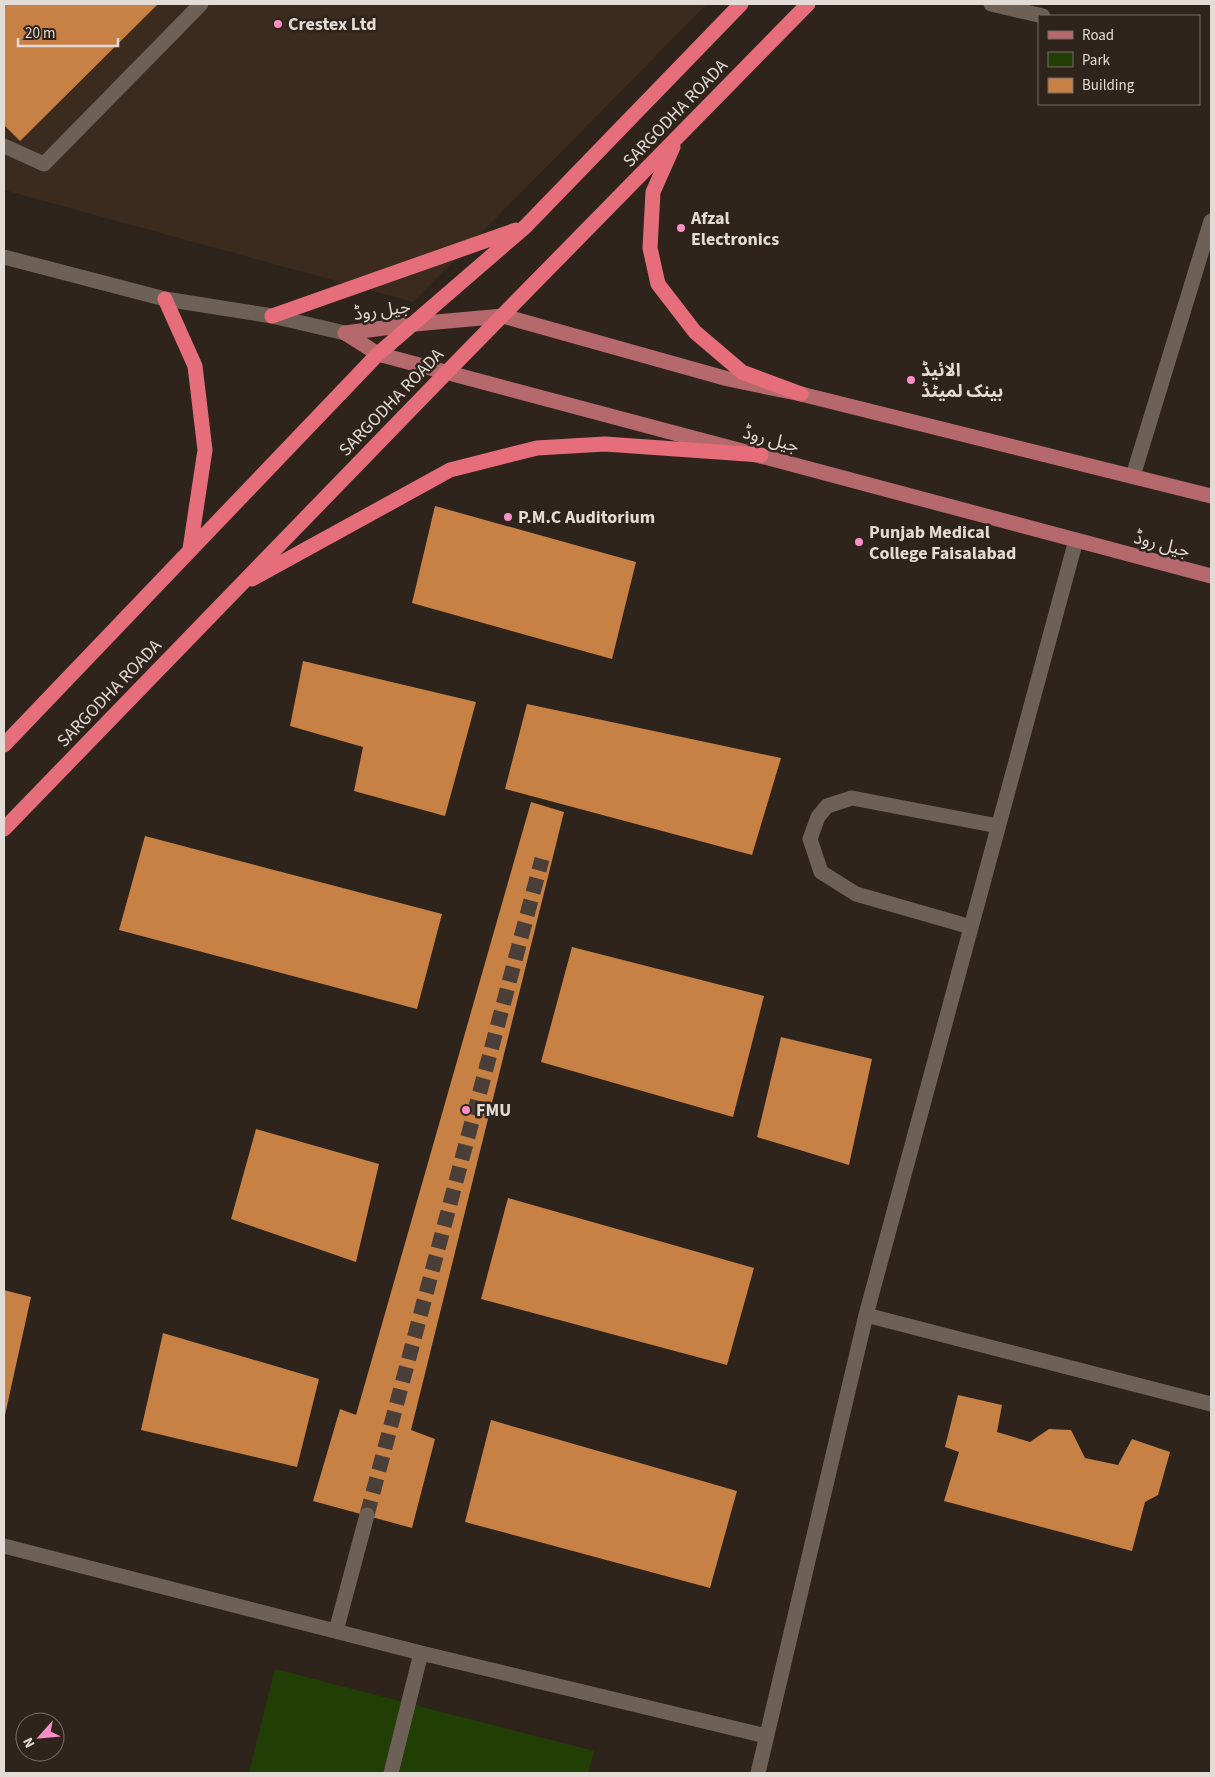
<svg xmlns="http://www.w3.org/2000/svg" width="1215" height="1777" font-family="'Source Sans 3','Noto Sans Arabic',sans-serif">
<rect width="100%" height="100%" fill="#2f241c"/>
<!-- built -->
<path fill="#3a2b1e" d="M4 4H707L413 302 4 190Z"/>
<!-- green -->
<path fill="#213e04" d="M275 1669 594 1751 588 1773H249Z"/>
<!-- building -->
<path fill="#c88144" d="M4 4H158L20 141 4 125Z
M435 506 636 562 612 659 412 603Z
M303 661 476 702 445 816 354 791 363 747 290 726Z
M527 704 781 758 752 855 505 789Z
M531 802 564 812 411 1430 435 1439 412 1528 313 1501 340 1409 356 1415Z
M145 836 442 914 417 1009 119 930Z
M572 947 764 996 733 1117 541 1062Z
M781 1037 872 1059 849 1165 757 1137Z
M256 1129 379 1164 356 1262 231 1219Z
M508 1198 754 1268 727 1365 481 1299Z
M4 1290 31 1297 5 1415H4Z
M163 1333 319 1379 297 1467 141 1430Z
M958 1395 1002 1405 997 1432 1030 1442 1049 1429 1071 1430 1085 1458 1118 1465 1132 1439 1170 1452 1158 1495 1145 1502 1132 1551 944 1501 959 1452 945 1447Z
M491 1420 737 1491 710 1588 465 1522Z"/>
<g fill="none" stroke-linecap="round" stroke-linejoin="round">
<!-- minor-tunnel -->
<path stroke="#4a3f38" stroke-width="15" stroke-dasharray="15 8" stroke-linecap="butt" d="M367 1515 542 859"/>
<!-- minor -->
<path stroke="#6d6157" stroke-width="15" d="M991 4 1043 16
M4 146 44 164 201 4
M4 257 165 299 272 316 345 333
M1133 476 1211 221
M971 927 856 894 821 872 810 839 818 817 827 806 852 798 998 826
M866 1315 1211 1404
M4 1546 421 1653 766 1736
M336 1631 367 1515
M391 1773 421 1653
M758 1773 866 1315 1076 540"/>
<!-- major -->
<path stroke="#b6696d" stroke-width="15" d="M345 333 378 354 1211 576
M345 333 415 324 503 316 728 379 801 394 1211 496"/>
<!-- highway -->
<path stroke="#e66e7b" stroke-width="15" d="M673 147 653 192 650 248 658 284 695 332 742 372 801 394
M165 299 195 366 205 450 190 549
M272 316 516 230
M252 579 450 470 537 448 605 444 761 455
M4 745 378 354 525 227 741 4
M4 829 447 372 808 4"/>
</g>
<!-- markers -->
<g fill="#fa8fc8" stroke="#2f241c" stroke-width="2">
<circle cx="278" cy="24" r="5"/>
<circle cx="681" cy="228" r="5"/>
<circle cx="911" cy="380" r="5"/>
<circle cx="508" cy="517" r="5"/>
<circle cx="859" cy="542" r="5"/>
<circle cx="466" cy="1110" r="5"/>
</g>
<g text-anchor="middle" stroke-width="5" stroke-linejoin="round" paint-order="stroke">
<!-- poi labels -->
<g font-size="18" font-weight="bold" fill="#e2dbd6" stroke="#2f241c" text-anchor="start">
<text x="288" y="30">Crestex Ltd</text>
<text x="691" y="224">Afzal<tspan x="691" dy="21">Electronics</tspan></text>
<text x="921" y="376">الائیڈ<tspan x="921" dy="21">بینک لمیٹڈ</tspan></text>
<text x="518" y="523">P.M.C Auditorium</text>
<text x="869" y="538">Punjab Medical<tspan x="869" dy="21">College Faisalabad</tspan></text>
<text x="476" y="1116">FMU</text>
</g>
<!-- street labels -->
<g font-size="18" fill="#e2dbd6" stroke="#2f241c">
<text transform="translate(675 113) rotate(-46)" y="6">SARGODHA ROADA</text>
<text transform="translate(382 310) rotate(-8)" y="6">جیل روڈ</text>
<text transform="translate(391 402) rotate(-46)" y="6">SARGODHA ROADA</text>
<text transform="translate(771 439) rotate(15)" y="6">جیل روڈ</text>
<text transform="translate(1162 544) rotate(15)" y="6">جیل روڈ</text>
<text transform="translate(109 693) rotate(-46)" y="6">SARGODHA ROADA</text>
</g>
</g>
<!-- border -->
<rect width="1215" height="1777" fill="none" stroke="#e2dbd6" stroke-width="10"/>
<!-- legend -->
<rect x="1038" y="15" width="162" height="90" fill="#2f241c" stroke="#776d66"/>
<rect x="1048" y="31" width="25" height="8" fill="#b6696d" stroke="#776d66"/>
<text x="1082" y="40" font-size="15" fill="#e2dbd6">Road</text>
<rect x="1048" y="52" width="25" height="15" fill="#213e04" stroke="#776d66"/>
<text x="1082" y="65" font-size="15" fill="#e2dbd6">Park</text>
<rect x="1048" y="78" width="25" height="15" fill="#c88144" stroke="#776d66"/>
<text x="1082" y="90" font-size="15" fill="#e2dbd6">Building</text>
<!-- north arrow -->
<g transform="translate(40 1737) rotate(243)"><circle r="24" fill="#2f241c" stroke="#776d66"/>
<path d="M0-4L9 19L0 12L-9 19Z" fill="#fa8fc8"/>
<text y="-8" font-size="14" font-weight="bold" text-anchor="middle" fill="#e2dbd6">N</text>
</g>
<!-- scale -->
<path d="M18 38v8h100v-8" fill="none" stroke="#e2dbd6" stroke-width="2.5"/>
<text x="25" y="38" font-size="15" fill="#e2dbd6" stroke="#2f241c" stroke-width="4" paint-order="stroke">20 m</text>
</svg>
